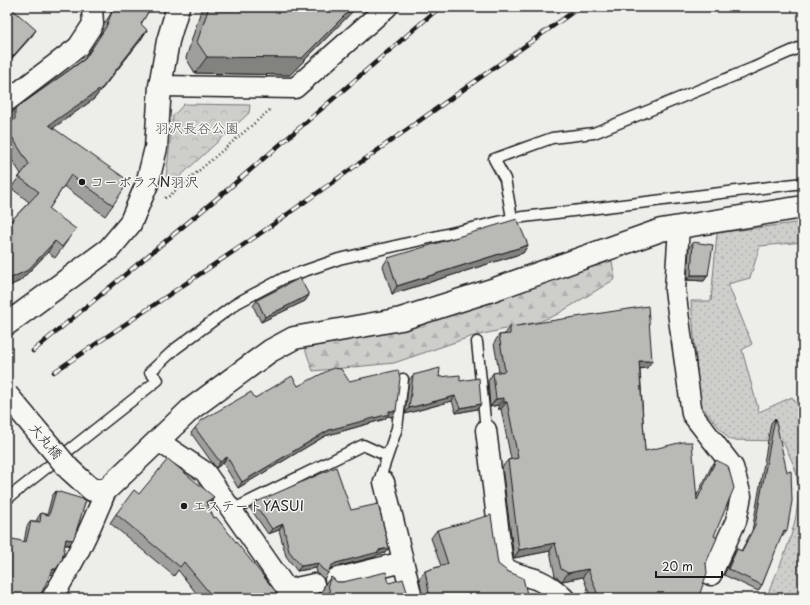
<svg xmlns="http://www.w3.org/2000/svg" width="810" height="605" font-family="'Playpen Sans','Klee One',sans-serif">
<defs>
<pattern id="grass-dots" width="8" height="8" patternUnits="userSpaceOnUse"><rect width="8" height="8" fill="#cececb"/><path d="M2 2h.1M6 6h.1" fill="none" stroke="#b0b0ae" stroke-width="1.8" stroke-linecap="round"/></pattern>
<pattern id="forest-firs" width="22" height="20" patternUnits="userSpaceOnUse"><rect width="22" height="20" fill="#cececb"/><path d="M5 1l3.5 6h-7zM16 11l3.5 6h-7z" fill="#b0b0ae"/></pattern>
<pattern id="park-crowns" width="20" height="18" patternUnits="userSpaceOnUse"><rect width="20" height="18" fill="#cececb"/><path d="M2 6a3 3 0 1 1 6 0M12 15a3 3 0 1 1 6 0" fill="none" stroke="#b0b0ae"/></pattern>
</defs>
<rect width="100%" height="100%" fill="#edede9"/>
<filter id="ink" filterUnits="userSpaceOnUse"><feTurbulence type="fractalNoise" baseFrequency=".025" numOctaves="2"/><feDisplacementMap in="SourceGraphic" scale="8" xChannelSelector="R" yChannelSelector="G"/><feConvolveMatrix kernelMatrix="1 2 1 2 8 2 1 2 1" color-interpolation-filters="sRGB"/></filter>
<g filter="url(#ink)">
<!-- grass -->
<path fill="url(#grass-dots)" stroke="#757574" d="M803 222V242L760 246 750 278 728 284 752 344 742 350 759 412 792 397 803 413V598H766C782 560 803 520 797 478 796 466 787 452 783 441L730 440 700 405 691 301H711L717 233Z"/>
<!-- forest -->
<path fill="url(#forest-firs)" stroke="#757574" d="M612 261 615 279 556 315 541 321 470 337 394 363 313 371 304 346 406 325Z"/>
<!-- park -->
<path fill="url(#park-crowns)" stroke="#757574" d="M184 104 250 105 249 113 176 180 166 177 173 116Z"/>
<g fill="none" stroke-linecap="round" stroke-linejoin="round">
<!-- service casing -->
<g stroke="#1c1c1c" stroke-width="13">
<path id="service" d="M512 218 505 179 494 159 552 138 594 133 753 68 803 46
M477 342 486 430
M384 482 381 475 397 428 403 379
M7 499 158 380 150 372 175 349 237 303 284 278 339 259 515 218 803 183
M232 510 363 445 387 456"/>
</g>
<!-- minor casing -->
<g stroke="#1c1c1c" stroke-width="23">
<path id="minor" d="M160 86 295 88 387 7
M7 101 78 47 93 24 92 7
M679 227 675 290 692 414 733 467 741 496 736 521 711 575
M486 430 503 566C513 575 525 575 538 580 547 584 557 591 564 598
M158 441 205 472 293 598
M384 482 412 598
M335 579 403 562
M287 590 314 584
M52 598C74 563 91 529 106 490"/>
</g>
<!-- tertiary casing -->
<g stroke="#1c1c1c" stroke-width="25">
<path id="tertiary" d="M7 324 109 249 130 224 147 184 156 148 160 86 168 41 178 7
M69 469 92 490H106L191 409 270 351 294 338 401 319 492 290 661 230 803 207"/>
</g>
<!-- path -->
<path stroke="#1c1c1c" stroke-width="2.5" stroke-dasharray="1 3" stroke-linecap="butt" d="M165 198 168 197 271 109"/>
<!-- service -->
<use href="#service" stroke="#f6f6f2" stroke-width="10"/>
<!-- minor -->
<use href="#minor" stroke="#f6f6f2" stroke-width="20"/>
<!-- tertiary -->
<use href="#tertiary" stroke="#f6f6f2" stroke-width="22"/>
<!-- rail casing -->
<g stroke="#1c1c1c" stroke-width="4.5">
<path id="rail" d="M33 351 227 190 440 7
M54 372 258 235 580 7"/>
</g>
<!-- rail -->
<use href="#rail" stroke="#f6f6f2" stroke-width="3" stroke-dasharray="9" stroke-linecap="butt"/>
<!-- tertiary-bridge casing -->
<g stroke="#1c1c1c" stroke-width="25" stroke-linecap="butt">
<path id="tertiary-bridge" d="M7 395 69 469"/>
</g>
<!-- tertiary-bridge -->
<use href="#tertiary-bridge" stroke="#f6f6f2" stroke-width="22"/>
</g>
<!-- wall -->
<path fill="#9f9f9d" stroke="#1c1c1c" d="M113 7H151L141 24 147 30 140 41 94 99 53 128 113 205 105 216 64 186 49 209 68 240 55 258 48 252 20 281 7 287V217L11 221 29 202 11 188 21 174 7 152V120L15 109 84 59 99 38 104 24 110 15Z
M202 7H357L290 75 195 73 186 58Z
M693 242 708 275 704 281 687 280 689 248Z
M528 245 523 253 392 294 383 266 388 258Z
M309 295 305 301 261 322 253 306 257 300Z
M510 327 647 368 640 369 645 451 696 497 711 467 716 460 714 536 706 563 699 596 705 598H591L583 577 562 581 555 576 550 551 514 558 502 467 508 460 511 459 501 409H498V405L490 407 488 381 493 373 499 372 494 343 499 335 505 334Z
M413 375 439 377 460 381 481 404 477 409 456 413 452 401 405 414 409 380Z
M349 381 392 417 387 416 385 419 325 436 238 488 223 463 216 468 191 433 195 428 255 398 298 386Z
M775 418 783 536H781L762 585 758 591 724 575 733 555 737 549 741 551 752 531 771 423Z
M56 491 69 545H65L53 575 24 542 27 526 31 521H37V519L41 513 47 515 52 496Z
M139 494 214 497 208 506 214 518 279 598H200L178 570 174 576 110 523 116 514Z
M254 503 351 510 385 553 377 555 375 557 332 568 329 570 328 573 324 579 317 573 316 568 297 571 286 556 279 530 268 534 250 508Z
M437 530 498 564 528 598H423L419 579 425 571 441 566 431 538Z
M331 577 337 582 389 583 409 598H324L322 592 325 584Z"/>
<!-- shaded-wall -->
<path fill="#82827f" stroke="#1c1c1c" d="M353 7H357L290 75 195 73 207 57Z
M36 30 32 36 7 64V63Z
M147 30 140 41 94 99 42 136 49 125Z
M55 241 48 252 20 281 7 287V280Z
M528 245 523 253 392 294 397 286Z
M691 275H708L704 281 687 280Z
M309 295 305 301 261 322 265 317Z
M639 361H652L647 368 634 369Z
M455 396 452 401 405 414 409 408Z
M504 398 498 405 490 407 496 399Z
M504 402H507L501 409H498Z
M481 404 477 409 456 413 460 408Z
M389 411H396L392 417 387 416 385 419 325 436 238 488 242 482 329 430Z
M227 457 223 463 216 468 220 462Z
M214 497 208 505 200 511 206 502Z
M283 524 279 530 268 534 272 529Z
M784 530 787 531 783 536 780 535Z
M66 539 73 540 69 545 62 544Z
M555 543 550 551 514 558 519 550Z
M389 548 385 553 377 555 375 557 332 568 327 571 331 566 336 563Z
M319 563 316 568 297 571 301 566Z
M53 569H56L53 575 49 574Z
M588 569 583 577 562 581 568 573Z"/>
<!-- building -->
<path fill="#b9b9b6" stroke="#1c1c1c" d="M7 7H10L36 30 7 63Z
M117 7H151L141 24 147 30 102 88 49 125 129 181 113 205 71 175 49 209 76 229 62 247 55 241 28 270 7 280V217L11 221 39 192 19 177 29 164 7 129V126L15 119V109L85 59 106 27 112 12 117 8Z
M209 7H353L302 58 207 57 197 42Z
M517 219 528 245 397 286 388 258Z
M693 242 713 245 708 275H691Z
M300 278 309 295 265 317 257 300Z
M648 306 652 361H639L645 451 683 442H692L697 500 716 460 728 466 734 488 714 536 717 538 706 563 707 573 699 596 705 598H599L588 569 568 573 561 569 555 543 519 550 508 460 518 458 507 402H504V398L496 399 493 373 505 371 499 335 510 334V327Z
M333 368 341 369 349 381 398 370 400 378 396 411H389V414L329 430 242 482 227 457 220 462 195 428 202 420 251 392 255 398 292 376 298 386Z
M440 368 439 377 460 375V381L479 378 481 404 460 408 455 396 409 408 413 375Z
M775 418 787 472 791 471 792 501 787 531 784 530 762 585 728 569 737 549 742 551 755 525Z
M168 459 214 497 206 502 214 518 216 517 280 597 279 598H209L212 596 184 562 180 567 116 514 134 490 139 494Z
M336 467 351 510 378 504 389 548 379 550V552L336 563 331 566 328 573 321 568 319 563 301 566 289 551 283 524 272 529 254 503Z
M56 491 86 500 75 535 73 540 66 539 62 560 56 569H53L39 598H7V539L8 538 26 542 31 521 40 522 41 513 49 515Z
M491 515 498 564 507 571 523 578 528 598H426L429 593 425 571 448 564 437 530Z
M386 572 389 583 403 579 409 598H331L328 584 331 577 337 582H343Z"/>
</g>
<!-- markers -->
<g fill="#1c1c1c" stroke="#f6f6f2" stroke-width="1.5">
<circle cx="82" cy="182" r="4"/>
<circle cx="184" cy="506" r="4"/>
</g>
<g text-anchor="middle" stroke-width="3" stroke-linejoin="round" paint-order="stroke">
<!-- park labels -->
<g font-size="14" fill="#515151" stroke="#f6f6f2">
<text x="197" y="133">羽沢長谷公園</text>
</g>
<!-- poi labels -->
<g font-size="14" fill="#1c1c1c" stroke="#f6f6f2" text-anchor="start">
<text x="90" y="187">コーポラスN羽沢</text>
<text x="192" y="511">エステートYASUI</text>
</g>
<!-- street labels -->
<g font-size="14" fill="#1c1c1c" stroke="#f6f6f2">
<text transform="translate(46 441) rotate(50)" y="5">大丸橋</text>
</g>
</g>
<!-- margin -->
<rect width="810" height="605" fill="none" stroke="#f6f6f2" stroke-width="24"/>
<rect x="12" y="12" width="786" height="581" fill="none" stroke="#1c1c1c" stroke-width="1.5" filter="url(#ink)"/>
<!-- scale -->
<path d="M656 571v6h66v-6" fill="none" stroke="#1c1c1c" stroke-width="2"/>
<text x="662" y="571" font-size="12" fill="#1c1c1c" stroke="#f6f6f2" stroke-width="3" paint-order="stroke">20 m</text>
</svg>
